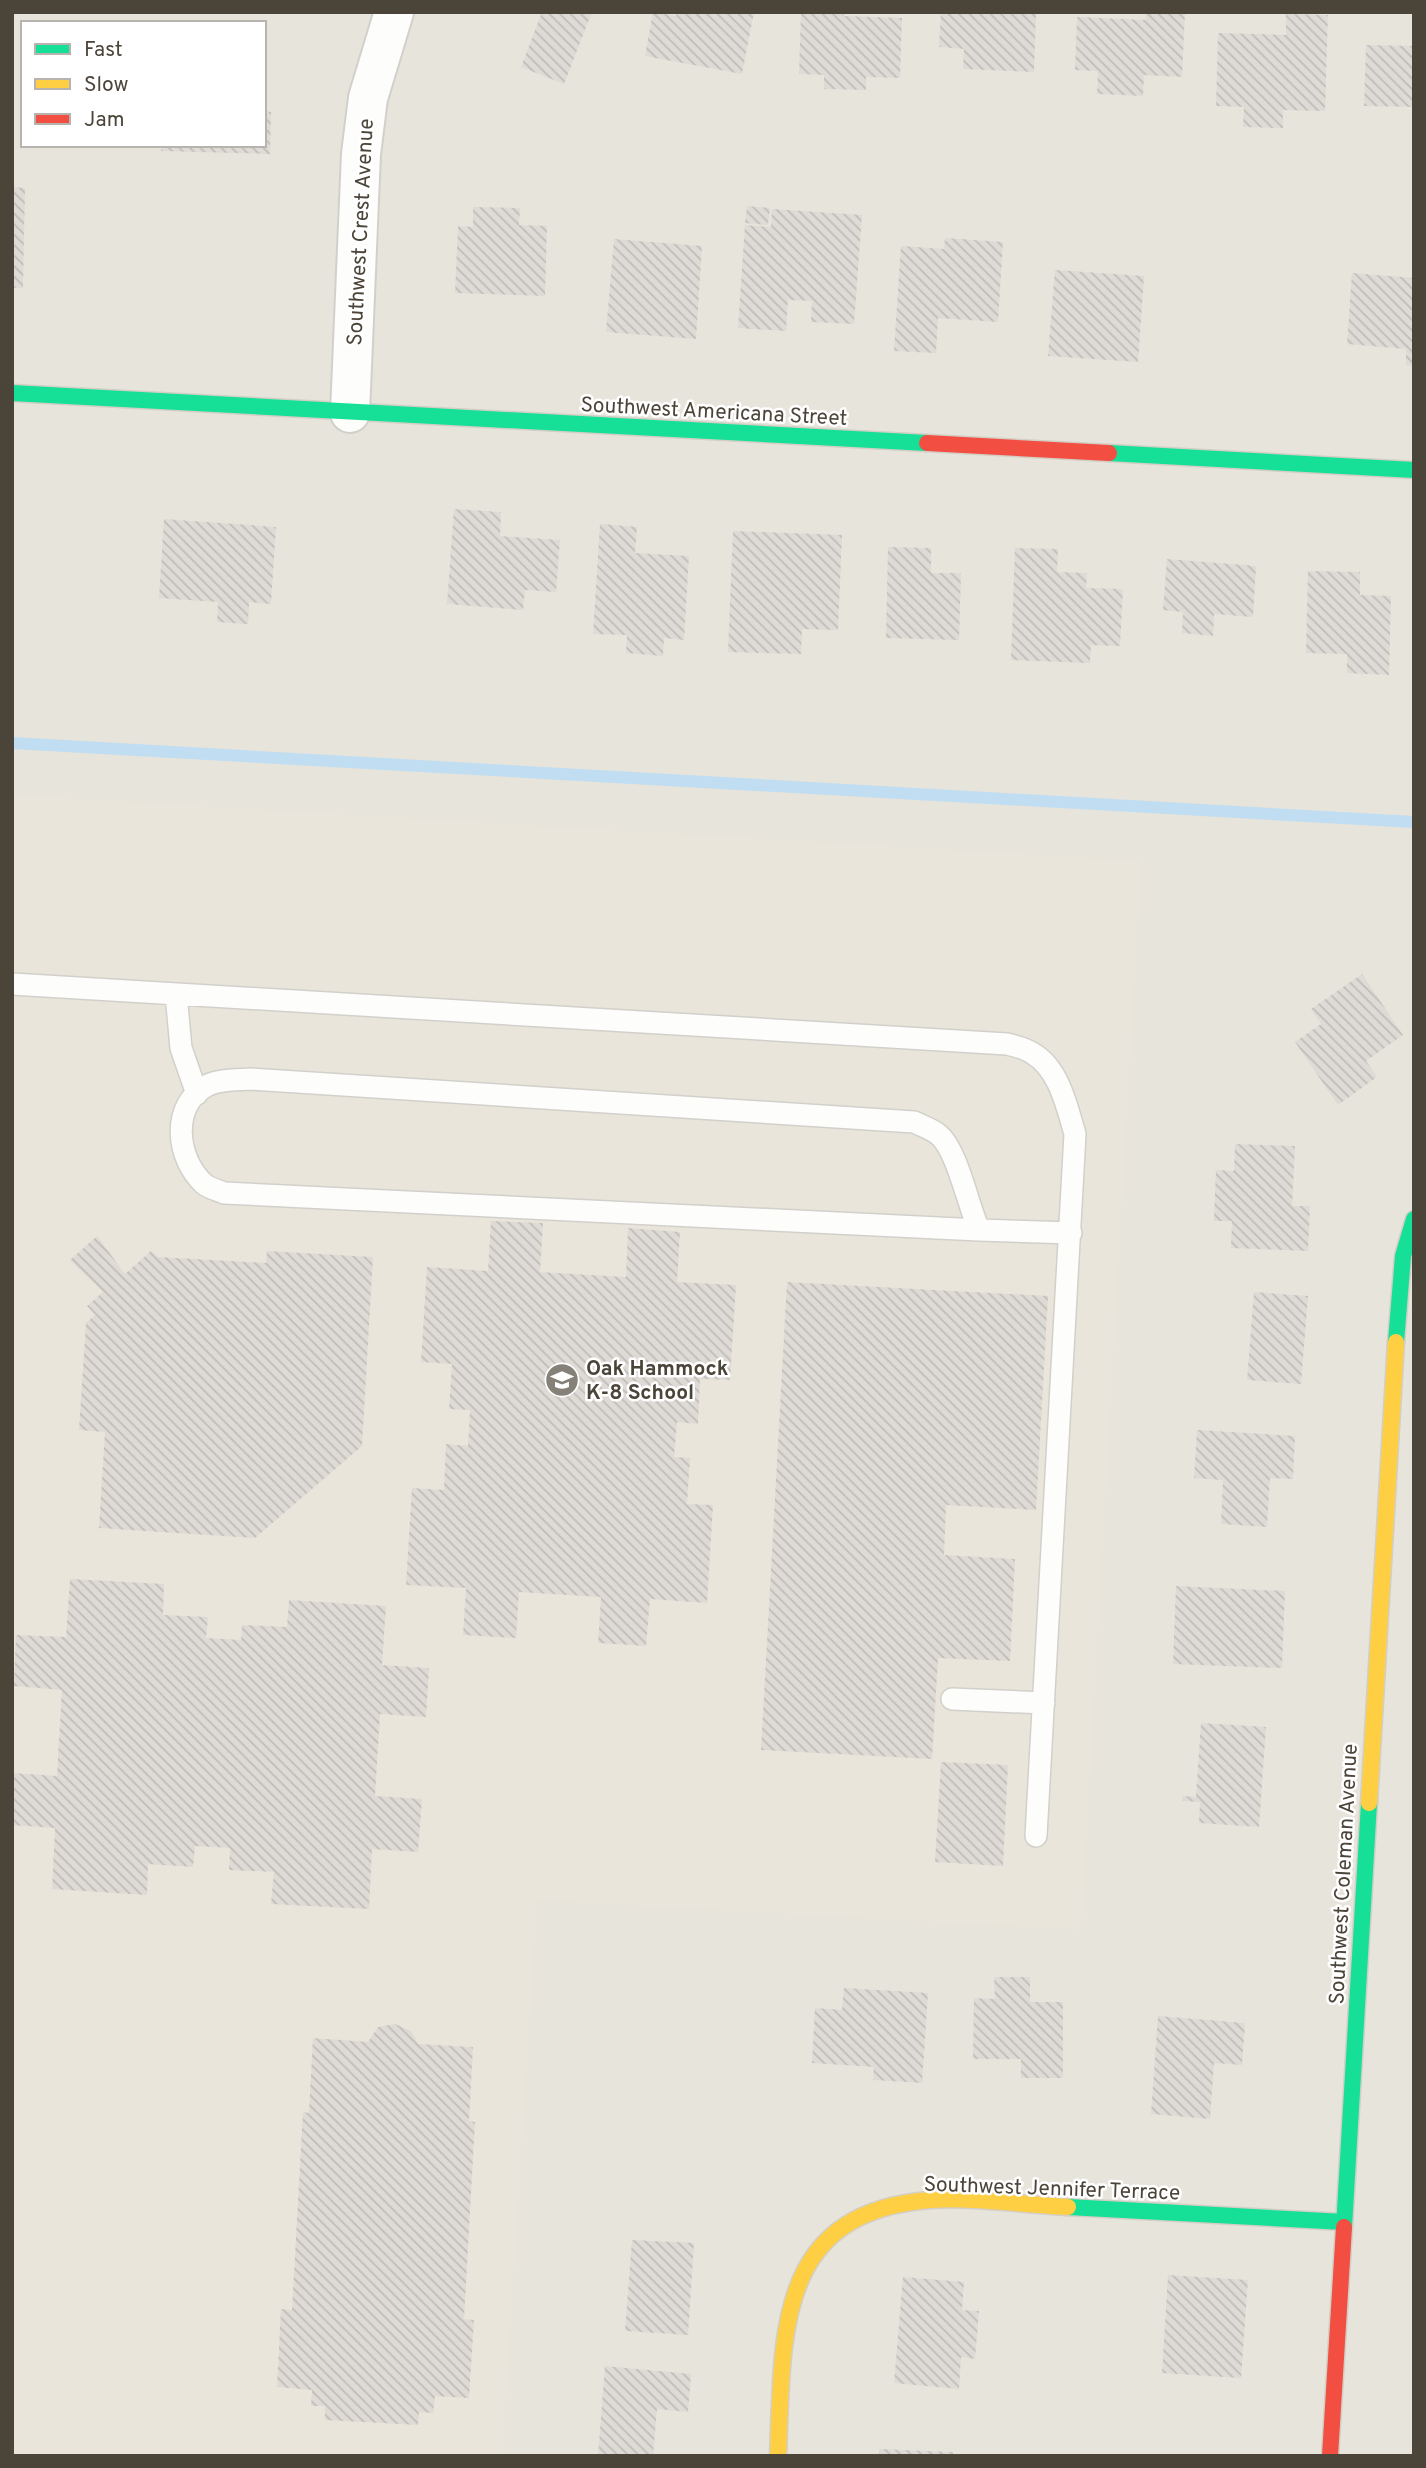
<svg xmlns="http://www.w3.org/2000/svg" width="1426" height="2468" font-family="Overpass,sans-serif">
<defs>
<pattern id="building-back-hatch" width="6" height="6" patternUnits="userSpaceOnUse" patternTransform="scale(1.75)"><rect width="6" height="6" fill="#dedbd6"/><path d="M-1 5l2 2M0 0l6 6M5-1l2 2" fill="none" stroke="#c0bdb8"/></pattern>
</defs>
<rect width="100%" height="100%" fill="#f4f2ee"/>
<!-- residential -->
<path fill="#e7e4dc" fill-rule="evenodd" d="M12 12H1414V2456H12ZM23 23H264V145H23Z"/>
<!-- education -->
<path fill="#eae5da" d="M12 795 1141 861 1081 1930 537 1900 502 2456H12Z"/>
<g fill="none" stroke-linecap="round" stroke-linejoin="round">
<!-- stream -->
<path stroke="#c0ddf1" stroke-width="12" d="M12 743 1414 822"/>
</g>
<!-- building -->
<path fill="url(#building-back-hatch)" d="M542 12H592L564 84 521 67Z
M653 12 676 16 677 12H754L742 74 645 56Z
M801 12H844V16L902 18 900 78 866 77V90L824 89V75L799 74Z
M941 12H1036L1034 72 963 69 964 49 939 47Z
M1146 12H1185L1182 77 1144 75 1143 96 1097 94 1098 71 1075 70 1077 17 1146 20Z
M1286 14 1328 15 1325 111 1283 110V128L1243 127 1244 107 1216 106 1218 33 1286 35Z
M1366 45 1414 46V107L1364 106Z
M264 111 271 112 270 154 161 151V145H264Z
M12 187 25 188 23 288H12Z
M747 206 770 208 768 225 745 223Z
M473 207 520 208 519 225 547 226 545 296 455 293 458 226 473 227Z
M772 209 862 215 854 324 811 322 812 301 788 300 786 331 738 328 745 225 771 227Z
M945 238 1003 242 998 322 938 318 936 353 894 351 901 246 944 249Z
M614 239 702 246 696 339 606 332Z
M1055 270 1144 276 1138 362 1048 356Z
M1352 273 1414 278V366L1406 365V349L1347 344Z
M454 509 501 512 500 536 560 540 556 592 525 590 523 610 447 604Z
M164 519 276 527 271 604 249 602 248 624 217 622 218 602 159 598Z
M600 524 637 527 635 553 689 556 684 640 664 638 663 656 626 653 627 635 593 634Z
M733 531 842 535 838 630 802 629 801 654 728 652Z
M888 547 931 548V573H961L959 640 886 638Z
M1015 548 1058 549 1057 572 1087 573 1086 588 1123 589 1120 646 1091 645 1090 663 1011 660Z
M1167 559 1256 566 1253 617 1214 614 1213 636 1182 633 1183 612 1163 610Z
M1308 571 1360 572V595L1391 596 1389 675 1347 673V654L1306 653Z
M1362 974 1403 1035 1366 1061 1377 1077 1338 1105 1295 1042 1321 1024 1311 1009Z
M1235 1144 1295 1146 1292 1206H1310L1308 1251 1231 1248 1232 1221H1214L1216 1170 1234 1171Z
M491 1221 543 1223 540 1272 626 1277 628 1228 680 1232 677 1282 736 1285 730 1380 700 1379 698 1424 677 1422 674 1457 690 1458 687 1504 713 1505 707 1603 650 1599 646 1646 598 1643 601 1597 519 1592 516 1638 463 1635 466 1588 406 1585 412 1488 444 1490 446 1444 468 1446 470 1410 449 1409 452 1364 421 1362 427 1267 488 1271Z
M97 1236 125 1274 151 1251 158 1257 266 1263 267 1251 373 1257 362 1446 255 1538 99 1528 105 1432 79 1430 86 1323 95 1315 87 1306 103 1292 70 1260Z
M787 1282 1048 1296 1036 1510 946 1505 944 1555 1015 1559 1010 1661 938 1658 932 1759 761 1750Z
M1254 1292 1308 1296 1301 1384 1247 1380Z
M1197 1430 1295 1436 1293 1479 1270 1478 1267 1527 1221 1524 1223 1480 1194 1478Z
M70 1579 164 1584 163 1615 208 1617 206 1638 241 1640 242 1625 287 1627 289 1600 386 1606 382 1665 429 1668 426 1717 380 1714 375 1796 422 1799 418 1852 372 1849 369 1909 271 1904 274 1872 229 1870 230 1848 195 1846 193 1867 148 1864 147 1895 52 1889 55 1828 12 1825V1773L57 1776 62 1690 14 1686 16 1635 66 1637Z
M1176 1586 1285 1591 1282 1668 1173 1664Z
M1201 1723 1266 1727 1259 1827 1199 1823 1200 1802 1182 1801 1183 1796 1196 1797Z
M941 1762 1008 1765 1003 1866 935 1862Z
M994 1977H1030V2002H1063V2078H1021V2059H973L974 1998 995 1999Z
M844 1988 928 1993 922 2083 873 2080 874 2067 812 2063 815 2008 842 2010Z
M1158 2016 1245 2023 1242 2065 1214 2063 1210 2119 1151 2114Z
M395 2024 411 2031 418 2044 473 2047 469 2121 475 2122 464 2319 474 2320 469 2398 435 2396 433 2413 419 2412 418 2425 325 2420V2406H311L312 2390 277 2387 281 2309 292 2310 303 2112 309 2113 313 2038 368 2042 378 2027Z
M632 2240 694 2243 688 2335 625 2331Z
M1168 2275 1248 2280 1241 2378 1162 2373Z
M903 2277 964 2282 962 2310 979 2311 975 2359 961 2357 959 2389 894 2383Z
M605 2366 691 2374 688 2412 657 2409 653 2456H598Z
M879 2449 953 2452V2456H879Z"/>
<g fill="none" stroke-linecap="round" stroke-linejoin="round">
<!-- lane casing -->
<g stroke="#d2d0cb" stroke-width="24">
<path id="lane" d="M12 984 1007 1044C1015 1046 1025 1048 1032 1053 1059 1068 1067 1107 1075 1134L1036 1836
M176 994 181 1048 197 1094
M979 1230C968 1205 957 1150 939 1135 932 1129 922 1126 914 1122L251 1079C238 1080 221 1079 208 1085 170 1105 176 1158 204 1184 209 1188 217 1190 224 1193L979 1230 1071 1233
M952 1699 1044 1703"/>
</g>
<!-- street casing -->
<g stroke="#d2d0cb" stroke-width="42">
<path id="street" d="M350 413 361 154 368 98 394 12"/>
</g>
<!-- fast casing -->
<g stroke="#d3cfc5" stroke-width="19">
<path id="fast" d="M12 393 927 443
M1109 453 1414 470
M1396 1342 1403 1256 1414 1219
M1068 2207 1344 2222
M1344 2227 1369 1803"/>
</g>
<!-- slow casing -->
<g stroke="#d3cfc5" stroke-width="19">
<path id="slow" d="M1369 1803 1396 1342
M778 2456C783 2334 775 2212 930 2200 973 2197 1025 2205 1068 2207"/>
</g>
<!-- jam casing -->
<g stroke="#d3cfc5" stroke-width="19">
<path id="jam" d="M927 443 1109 453
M1330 2456 1344 2227"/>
</g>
<!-- lane -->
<use href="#lane" stroke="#fdfdfc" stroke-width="21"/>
<!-- street -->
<use href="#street" stroke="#fdfdfc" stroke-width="38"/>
<!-- fast -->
<use href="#fast" stroke="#16e098" stroke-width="16"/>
<!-- slow -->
<use href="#slow" stroke="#ffcf43" stroke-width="16"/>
<!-- jam -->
<use href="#jam" stroke="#f24e42" stroke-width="16"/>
</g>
<!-- icons -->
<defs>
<g id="school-disc" transform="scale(1.75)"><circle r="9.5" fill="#868178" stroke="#fff"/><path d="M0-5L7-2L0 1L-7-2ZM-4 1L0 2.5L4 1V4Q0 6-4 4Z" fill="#fff"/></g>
</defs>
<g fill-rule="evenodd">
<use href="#school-disc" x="562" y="1380"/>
</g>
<g text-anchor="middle" stroke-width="5" stroke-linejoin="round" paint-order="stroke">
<!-- street labels -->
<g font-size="21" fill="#4b4439" stroke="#fff">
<text transform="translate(360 232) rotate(-87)" y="7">Southwest Crest Avenue</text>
<text transform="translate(714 411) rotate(3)" y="7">Southwest Americana Street</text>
<text transform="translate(1343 1874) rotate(-87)" y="7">Southwest Coleman Avenue</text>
<text transform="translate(1052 2188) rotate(2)" y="7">Southwest Jennifer Terrace</text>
</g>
<!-- poi labels -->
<g font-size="21" font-weight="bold" fill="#4b4439" stroke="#fff" text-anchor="start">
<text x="586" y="1375">Oak Hammock<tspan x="586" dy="24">K-8 School</tspan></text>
</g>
</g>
<!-- border -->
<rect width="1426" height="2468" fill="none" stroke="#4b4439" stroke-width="28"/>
<!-- legend -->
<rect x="21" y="21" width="245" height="126" fill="#ffffff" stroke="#b7b4b0" stroke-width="2"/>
<rect x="35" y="44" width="35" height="10" fill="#16e098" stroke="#b7b4b0" stroke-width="2"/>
<text x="84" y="56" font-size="21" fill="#4b4439">Fast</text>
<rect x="35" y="79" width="35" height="10" fill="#ffcf43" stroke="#b7b4b0" stroke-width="2"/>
<text x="84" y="91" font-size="21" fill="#4b4439">Slow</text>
<rect x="35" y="114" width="35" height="10" fill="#f24e42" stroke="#b7b4b0" stroke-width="2"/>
<text x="84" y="126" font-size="21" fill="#4b4439">Jam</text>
</svg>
